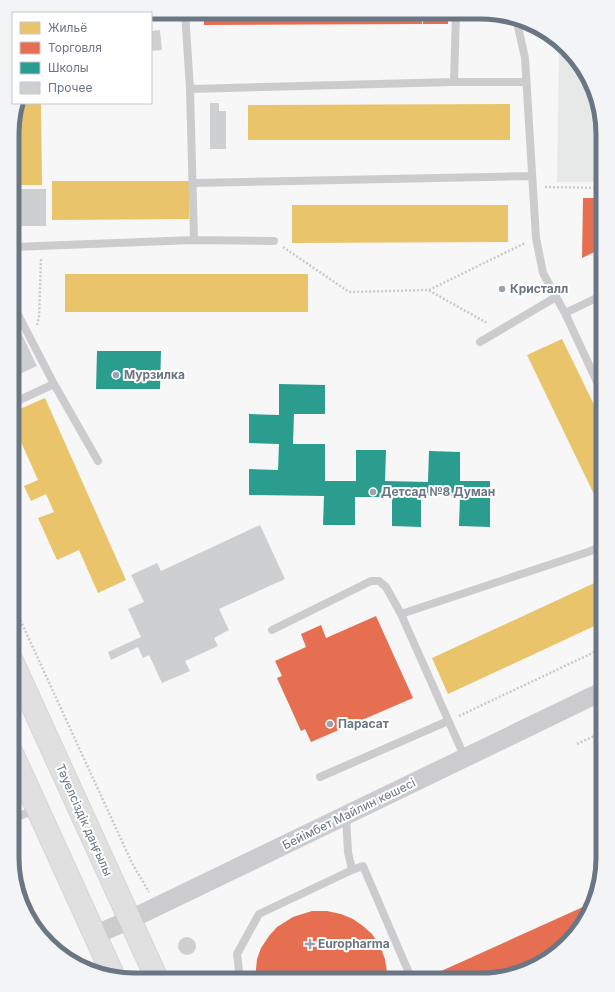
<svg xmlns="http://www.w3.org/2000/svg" width="615" height="992" font-family="Inter,sans-serif">
<rect width="100%" height="100%" fill="#f7f7f7"/>
<!-- built -->
<path fill="#e7e9e9" d="M559 43 594 88 603 134V182H557Z"/>
<!-- homes -->
<path fill="#e9c46a" d="M18 103H41L42 185H13V119Z
M510 104V140H248V105Z
M52 181H190L189 219 52 220Z
M292 205H508V242L292 243Z
M65 274H308V312H65Z
M562 339 603 423V513L527 355Z
M45 398 126 580 98 593 79 550 57 560 38 518 54 512 46 494 31 501 24 486 38 480 13 424V412Z
M603 579V622L448 694 432 658Z"/>
<!-- shops -->
<path fill="#e76f51" d="M204 12 422 13V24L204 25Z
M423 13H448V24H423Z
M583 198H603V248L582 258Z
M376 616 413 698 311 742 305 729 301 731 277 678 282 676 275 661 306 647 301 634 321 625 326 638Z
M603 858V866L600 876 594 862Z
M594 902 578 932 548 955 502 976 481 980H443L439 972Z
M312 911H327L341 914 353 919 363 926 372 934 380 946 385 959 387 972 386 980 255 979 257 959 261 948 269 936 277 927 293 917Z"/>
<!-- schools -->
<path fill="#2a9d8f" d="M97 351H161L160 389H96Z
M279 384 325 385V414H294L293 444H325V481H356V450H386L385 481 428 482 429 451 460 452V481H490V527L459 526 460 496H421V527L392 526V497H355V525H323L324 496 249 495V469L278 470 279 444 249 443V414L279 415Z"/>
<!-- building -->
<path fill="#cecfd0" d="M196 14H201V19L196 20Z
M160 30 162 50 151 51V31Z
M210 103H219V111H226V149H210Z
M13 189H46V226H13Z
M13 316 37 366 13 377Z
M260 525 285 579 219 609 229 630 214 638 218 646 185 661 190 671 162 683 149 655 143 658 138 647 111 660 108 652 141 637 128 609 144 602 131 575 157 563 161 571Z
M178 946a9 9 0 1 1 18 0a9 9 0 1 1-18 0Z"/>
<g fill="none" stroke-linecap="round" stroke-linejoin="round">
<!-- secondary casing -->
<g stroke="#d4d5d5" stroke-width="24">
<path id="secondary" d="M12 661 157 979
M12 753 114 977"/>
</g>
<!-- path -->
<path stroke="#cacacb" stroke-width="2.5" stroke-dasharray="2 2" stroke-linecap="butt" d="M545 187 603 188
M283 247 349 292 428 290 487 323
M429 290 525 243
M37 325 39 318 41 258
M12 602 132 863 149 892
M459 716 603 648
M577 744 603 732"/>
<!-- service -->
<path stroke="#ccccce" stroke-width="8" d="M185 12 190 89 454 82 456 13
M151 15 186 16
M517 22 525 58 536 238 543 273 565 313 603 395
M454 82H526
M193 183 532 176
M194 240 274 241
M13 247 194 240 190 89
M565 313 603 295
M480 342 556 297
M54 384 98 461
M13 403 54 384 13 305
M401 614 588 552 603 546
M272 630 371 581H379L386 587 401 614 465 758
M320 777 448 721
M12 798 29 793
M12 819 37 809
M352 870 363 866 412 980
M240 979 237 954 259 914 352 870 348 852 346 816"/>
<!-- tertiary -->
<path stroke="#ccccce" stroke-width="19" d="M95 935 129 920 603 691"/>
<!-- secondary -->
<use href="#secondary" stroke="#e0e0e1" stroke-width="22"/>
</g>
<!-- markers -->
<g fill="#9ba3ac" stroke="#fff" stroke-width="1.5">
<circle cx="502" cy="289" r="4"/>
<circle cx="116" cy="375" r="4"/>
<circle cx="373" cy="492" r="4"/>
<circle cx="330" cy="724" r="4"/>
<path d="M308 938h4v4h4v4h-4v4h-4v-4h-4v-4h4z"/>
</g>
<g text-anchor="middle" stroke-width="4" stroke-linejoin="round" paint-order="stroke">
<!-- poi labels -->
<g font-size="12" font-weight="bold" fill="#6a7683" stroke="#fff" text-anchor="start">
<text x="510" y="293">Кристалл</text>
<text x="124" y="379">Мурзилка</text>
<text x="381" y="496">Детсад №8 Думан</text>
<text x="338" y="728">Парасат</text>
<text x="318" y="948">Europharma</text>
</g>
<!-- street labels -->
<g font-size="12" fill="#6a7683" stroke="#fff">
<text transform="translate(349 814) rotate(-26)" y="4">Бейімбет Майлин көшесі</text>
<text transform="translate(84 820) rotate(66)" y="4">Тәуелсіздік даңғылы</text>
</g>
</g>
<!-- crop -->
<path d="M0 0H615V992H0ZM134 19H481A115 115 0 0 1 596 134V858A115 115 0 0 1 481 973H134A115 115 0 0 1 19 858V134A115 115 0 0 1 134 19Z" fill="#f3f4f5" fill-rule="evenodd"/>
<path fill="none" stroke="#6a7683" stroke-width="5" d="M134 19H481A115 115 0 0 1 596 134V858A115 115 0 0 1 481 973H134A115 115 0 0 1 19 858V134A115 115 0 0 1 134 19Z"/>
<!-- legend -->
<rect x="12" y="12" width="140" height="92" fill="#ffffff" stroke="#c3c8cd"/>
<rect x="20" y="22" width="20" height="12" fill="#e9c46a" stroke="#c3c8cd"/>
<text x="48" y="32" font-size="12" fill="#6a7683">Жильё</text>
<rect x="20" y="42" width="20" height="12" fill="#e76f51" stroke="#c3c8cd"/>
<text x="48" y="52" font-size="12" fill="#6a7683">Торговля</text>
<rect x="20" y="62" width="20" height="12" fill="#2a9d8f" stroke="#c3c8cd"/>
<text x="48" y="72" font-size="12" fill="#6a7683">Школы</text>
<rect x="20" y="82" width="20" height="12" fill="#cecfd0" stroke="#c3c8cd"/>
<text x="48" y="92" font-size="12" fill="#6a7683">Прочее</text>
</svg>
